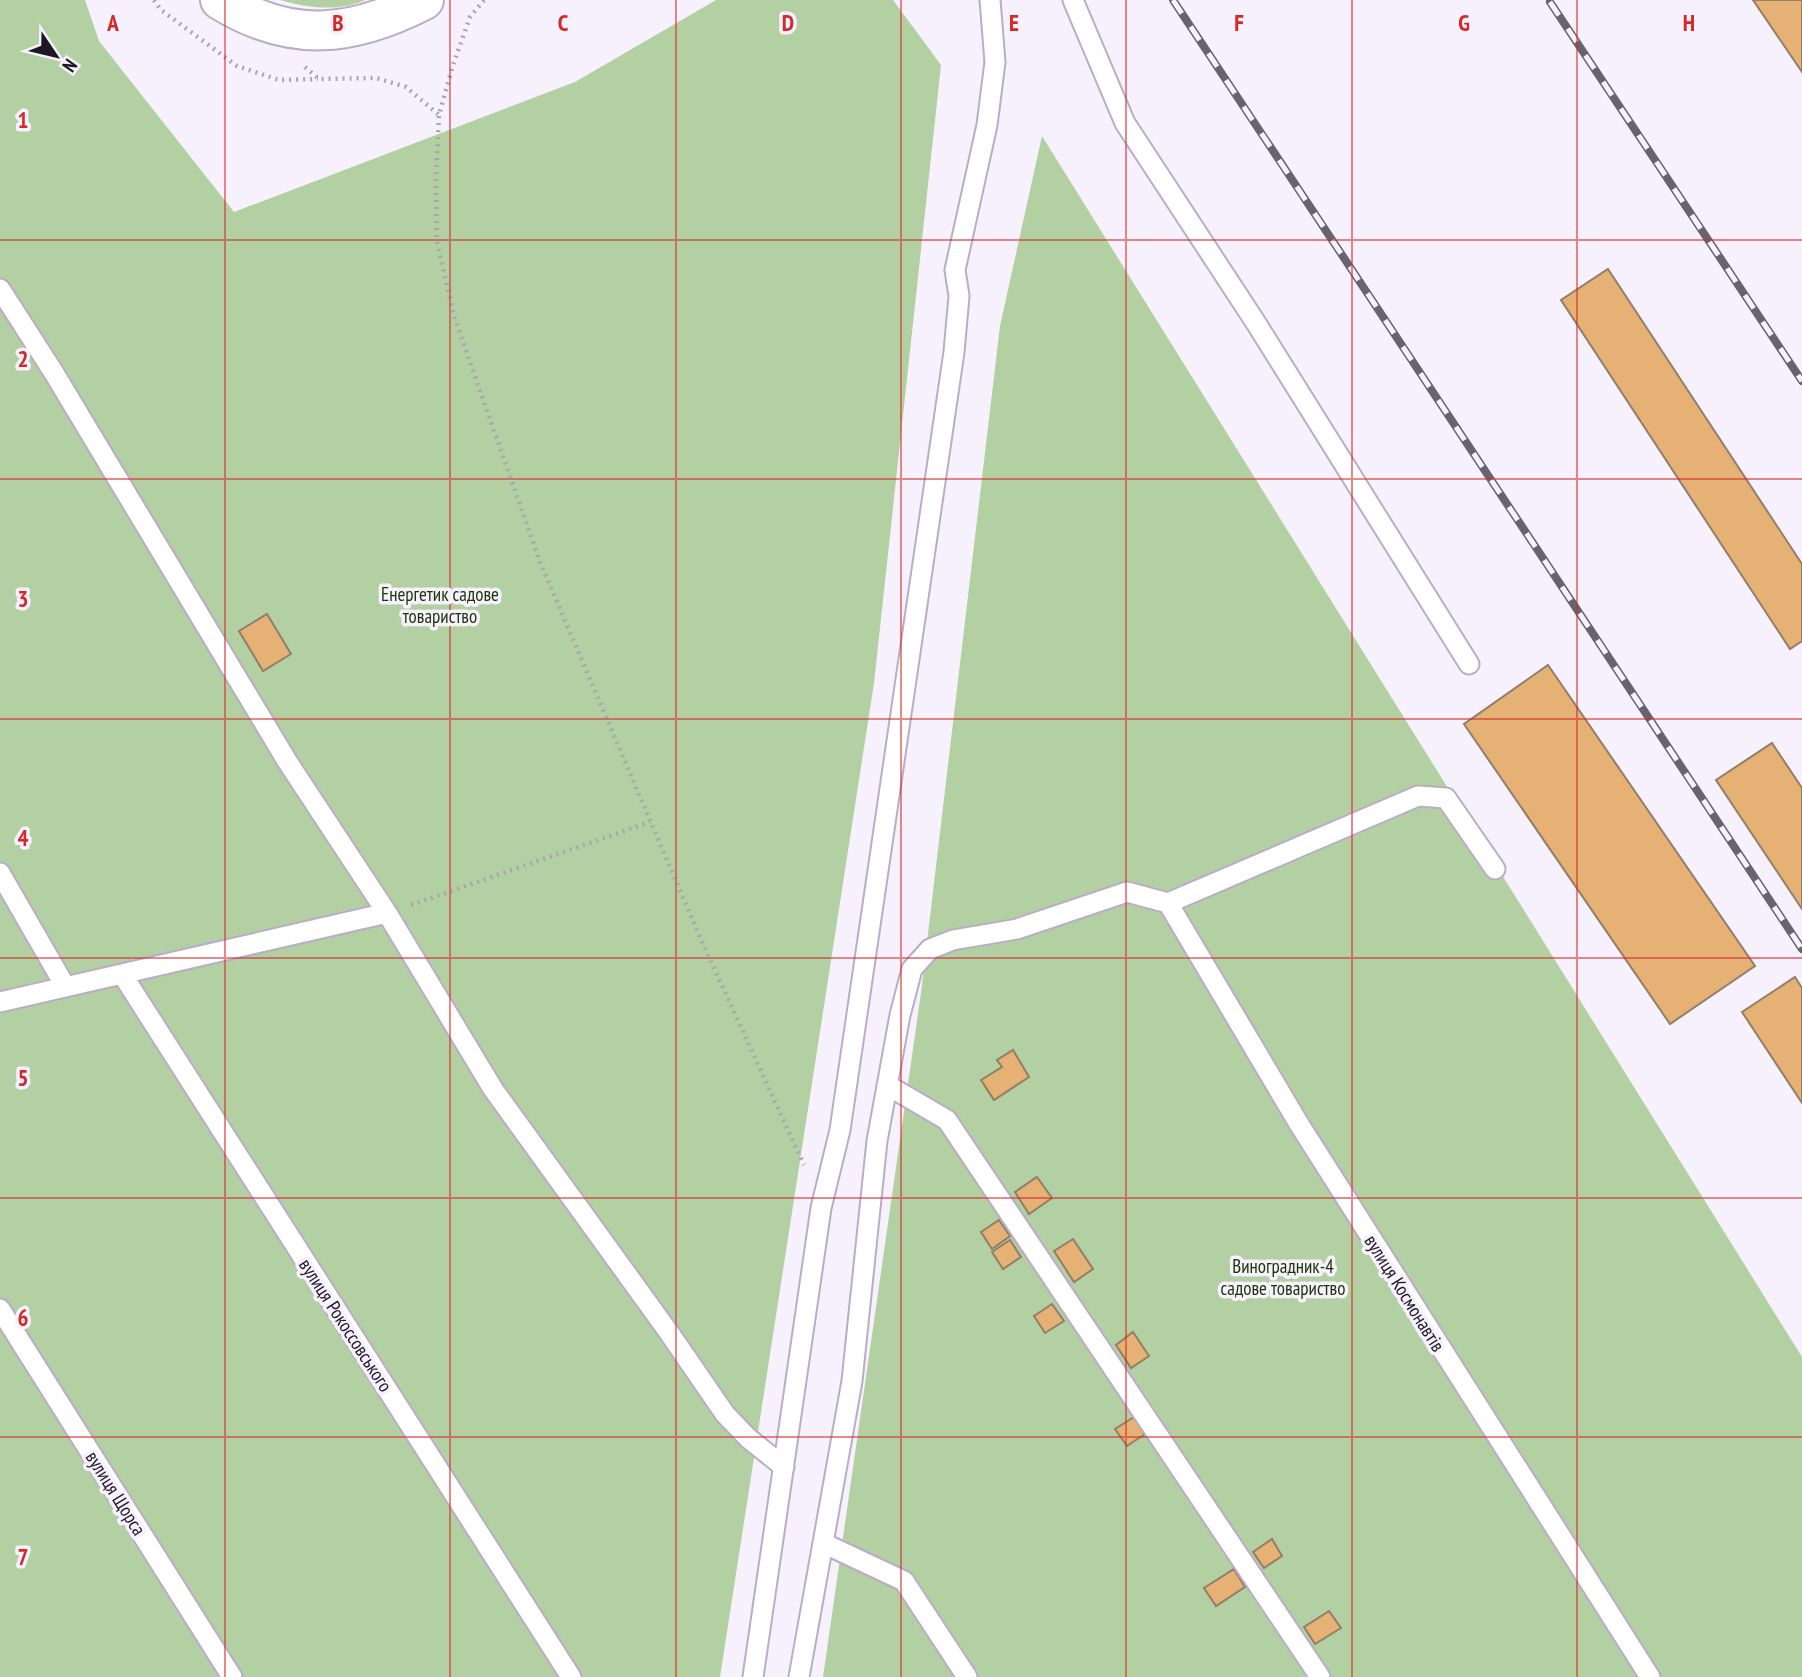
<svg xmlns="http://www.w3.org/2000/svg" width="1802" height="1677" font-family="'PT Sans Narrow',sans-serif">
<rect width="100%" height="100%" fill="#f6f1fc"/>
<!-- green -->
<path fill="#b2d0a1" d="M0 0H85L99 41 234 212 575 82 716 0H893L941 65 874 683 720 1677H0Z
M280 0H365C339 12 307 8 280 0Z
M1042 136 1802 1357V1677H823L921 993 1000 326Z"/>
<!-- building -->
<path fill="#e5b174" stroke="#927e69" stroke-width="2" d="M1753 0H1802V72Z
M1608 269 1802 564V641L1790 649 1561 300Z
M267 614 291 654 263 671 239 631Z
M1548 665 1755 966 1670 1024 1464 724Z
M1772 743 1802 788V909L1716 780Z
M1795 977 1802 988V1103L1742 1012Z
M1013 1050 1029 1077 994 1100 981 1080 1002 1067 997 1060Z
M1037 1177 1052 1198 1029 1214 1015 1192Z
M999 1220 1010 1236 992 1249 981 1232Z
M1073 1239 1093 1269 1074 1282 1054 1251Z
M1010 1240 1021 1257 1003 1269 992 1252Z
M1052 1304 1064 1321 1045 1333 1034 1316Z
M1133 1332 1149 1356 1131 1368 1116 1345Z
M1134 1417 1145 1434 1127 1446 1115 1429Z
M1272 1539 1282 1556 1264 1568 1253 1552Z
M1234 1569 1245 1587 1216 1606 1204 1588Z
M1329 1611 1341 1628 1315 1644 1304 1627Z"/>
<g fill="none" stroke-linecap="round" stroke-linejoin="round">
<!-- service casing -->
<g stroke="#b9adc7" stroke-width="23">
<path id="service" d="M1073 0 1125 123 1256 323 1469 664
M0 289 54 373 287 761 387 913 493 1089 670 1334 725 1414 748 1438 784 1467
M0 873 65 986
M1168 903 1299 1124 1650 1677
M122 974 571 1677
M0 1002 387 913
M887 1085 947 1120 1320 1677
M0 1309 232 1677
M823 1543 904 1581 967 1677
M753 1677 821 1208 840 1130 954 352 959 296 955 270 987 125 995 62 990 0
M799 1677 852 1381 877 1141 900 1015 912 969 930 949 953 940 1017 929 1127 892 1168 903 1418 796 1446 798 1495 869"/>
</g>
<!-- primary casing -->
<g stroke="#b9adc7" stroke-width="42">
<path id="primary" d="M220 0C291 44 352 37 424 0"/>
</g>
<!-- path -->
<path stroke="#aaa5af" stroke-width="4.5" stroke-dasharray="2 5" stroke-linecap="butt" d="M154 0 161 10 237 66 279 80 318 79
M484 0 470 17 453 65 439 115 436 181 437 242 454 316 540 562 702 942 804 1165
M305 67 319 79 376 78 406 87 439 115
M411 905 650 822"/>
<!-- service -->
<use href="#service" stroke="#fff" stroke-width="19"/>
<!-- primary -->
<use href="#primary" stroke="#fff" stroke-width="38"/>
<!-- rail casing -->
<g stroke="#68636e" stroke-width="8">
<path id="rail" d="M1173 0 1802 949
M1550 2 1802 381"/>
</g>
<!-- rail -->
<use href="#rail" stroke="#f6f1fc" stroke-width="5" stroke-dasharray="16" stroke-linecap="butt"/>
</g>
<!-- grid -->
<path fill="none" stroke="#d62828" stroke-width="2" stroke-opacity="0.55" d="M225 0V1677M450 0V1677M676 0V1677M901 0V1677M1126 0V1677M1352 0V1677M1577 0V1677M0 240H1802M0 479H1802M0 719H1802M0 958H1802M0 1198H1802M0 1437H1802"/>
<g text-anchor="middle" stroke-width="7" stroke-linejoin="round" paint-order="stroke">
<!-- park labels -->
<g font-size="19" fill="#193305" stroke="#f6f1fc">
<text x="440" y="601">Енергетик садове<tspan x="440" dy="22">товариство</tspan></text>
<text x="1283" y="1273">Виноградник-4<tspan x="1283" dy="22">садове товариство</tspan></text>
</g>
<!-- street labels -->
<g font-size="19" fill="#1c1721" stroke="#f6f1fc">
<text transform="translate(1405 1293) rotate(58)" y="7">вулиця Космонавтів</text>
<text transform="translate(346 1325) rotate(57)" y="7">вулиця Рокоссовського</text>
<text transform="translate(116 1493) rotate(58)" y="7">вулиця Щорса</text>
</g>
</g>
<g font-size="23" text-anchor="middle" font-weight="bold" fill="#d62828" stroke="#f6f1fc" stroke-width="7" stroke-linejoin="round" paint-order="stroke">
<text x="113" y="31">A</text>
<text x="338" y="31">B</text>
<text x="563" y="31">C</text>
<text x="788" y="31">D</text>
<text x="1014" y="31">E</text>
<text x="1239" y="31">F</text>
<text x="1464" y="31">G</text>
<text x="1689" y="31">H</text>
<text x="23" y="128">1</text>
<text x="23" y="367">2</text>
<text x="23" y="607">3</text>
<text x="23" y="846">4</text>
<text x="23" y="1086">5</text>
<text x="23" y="1326">6</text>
<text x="23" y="1565">7</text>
</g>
<!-- north arrow -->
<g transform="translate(56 56) rotate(125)" stroke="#f6f1fc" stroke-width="5" paint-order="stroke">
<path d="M0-5L12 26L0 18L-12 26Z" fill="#1c1721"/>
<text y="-10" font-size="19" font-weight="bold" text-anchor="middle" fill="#1c1721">N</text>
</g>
</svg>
